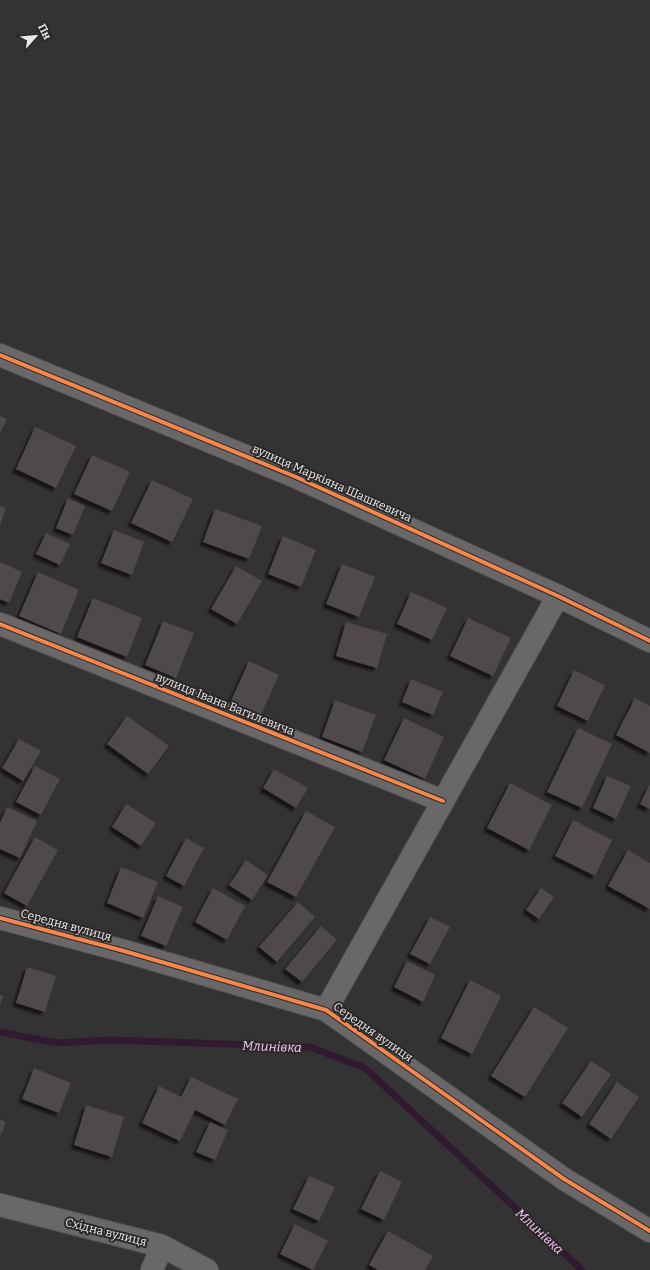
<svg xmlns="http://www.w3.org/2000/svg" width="650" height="1270" font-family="Bitter,serif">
<defs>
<filter id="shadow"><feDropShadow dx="-3.5" dy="3.5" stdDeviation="1" flood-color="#0009"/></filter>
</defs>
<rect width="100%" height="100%" fill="#343333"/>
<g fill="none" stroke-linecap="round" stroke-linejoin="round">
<!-- stream -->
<path stroke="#311a30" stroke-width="7" d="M0 1032 57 1043 109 1040 310 1047 365 1068 582 1270"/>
</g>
<!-- building -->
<path fill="#50484b" filter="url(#shadow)" d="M0 416 7 419 0 433Z
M35 427 76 446 56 488 16 469Z
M92 455 130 472 112 511 74 494Z
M152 480 193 499 172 542 131 523Z
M68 498 85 506 73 535 56 528Z
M0 506 6 508 0 525Z
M215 509 262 526 249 559 203 542Z
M114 530 144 542 132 575 101 563Z
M46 533 70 544 60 565 36 554Z
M283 536 316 550 301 587 268 574Z
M0 562 22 572 9 603 0 599Z
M342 564 375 577 359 617 326 604Z
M236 566 262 581 237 624 211 609Z
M38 572 79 590 61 634 19 616Z
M411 592 447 608 432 640 397 624Z
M93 598 142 618 127 657 77 637Z
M468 618 511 638 493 676 450 656Z
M163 621 194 633 176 678 145 665Z
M346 622 387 634 377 668 336 656Z
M249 661 279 675 260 717 230 703Z
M574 670 605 685 588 721 557 706Z
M411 679 443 692 433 715 402 702Z
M635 698 650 706V753L616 735Z
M335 700 376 715 362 752 322 737Z
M127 716 169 746 148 774 107 744Z
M404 718 444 737 425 779 384 760Z
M578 728 612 744 582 808 547 792Z
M19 739 41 751 23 781 2 768Z
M35 766 60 779 41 815 16 802Z
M274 769 308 788 296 808 263 788Z
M607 776 631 786 616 819 593 808Z
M510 783 552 805 529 850 487 828Z
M650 784V809L640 804Z
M126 804 156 823 141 846 112 827Z
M7 807 37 821 20 858 0 849V823Z
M306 811 335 827 296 897 267 882Z
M573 820 612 840 595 876 555 856Z
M35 837 58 850 27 906 4 893Z
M186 838 204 848 184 886 166 876Z
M628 850 650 863V909L608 886Z
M246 860 268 875 252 900 229 885Z
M121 867 158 882 143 918 107 903Z
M213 888 245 906 227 940 195 922Z
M541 888 554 897 539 919 526 910Z
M158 896 183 907 166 946 141 936Z
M298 902 315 917 277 962 259 947Z
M430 917 450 927 430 964 410 954Z
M321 926 337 940 302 982 285 969Z
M407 961 435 975 423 1002 394 987Z
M27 967 56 976 45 1012 16 1003Z
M470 980 501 996 472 1054 441 1038Z
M0 995 3 996 0 1005Z
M534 1007 568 1028 525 1097 491 1076Z
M591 1061 611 1074 582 1117 562 1103Z
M34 1068 71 1083 59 1113 22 1099Z
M191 1077 238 1099 225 1125 195 1110 180 1141 142 1123 159 1086 181 1097Z
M617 1082 639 1097 611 1139 589 1124Z
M86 1105 124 1117 112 1157 74 1145Z
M0 1119 6 1122 0 1137Z
M210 1122 228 1130 215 1160 196 1152Z
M380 1171 402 1182 384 1220 361 1209Z
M309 1176 335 1187 319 1221 293 1209Z
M295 1224 328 1241 313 1270 280 1254Z
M388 1231 433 1256 425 1270H378L369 1265Z"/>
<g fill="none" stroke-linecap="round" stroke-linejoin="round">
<!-- minor casing -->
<g stroke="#525050" stroke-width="24">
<path id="minor" d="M0 355 296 477 558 596 650 641
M0 624 443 801
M0 918 124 951 326 1010 564 1179 650 1231
M326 1010 558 596
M0 1205 162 1246 207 1270
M152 1270 162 1246"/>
</g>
<!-- minor -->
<use href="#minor" stroke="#696767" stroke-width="22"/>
<!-- cycleway casing -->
<g stroke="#2b2828" stroke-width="6">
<path id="cycleway" d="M0 355 296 477 558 596 650 641
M0 624 443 801
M0 918 124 951 326 1010 564 1179 650 1231"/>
</g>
<!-- cycleway -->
<use href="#cycleway" stroke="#f5874c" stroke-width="4"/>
</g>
<g text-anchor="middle" stroke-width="4" stroke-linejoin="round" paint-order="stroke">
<!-- street labels -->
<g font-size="12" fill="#e9e7e7" stroke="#2b2828">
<text transform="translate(332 483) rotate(24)" y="4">вулиця Маркіяна Шашкевича</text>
<text transform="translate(225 704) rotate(22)" y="4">вулиця Івана Вагилевича</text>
<text transform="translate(66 925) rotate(15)" y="4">Середня вулиця</text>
<text transform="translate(373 1032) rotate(35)" y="4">Середня вулиця</text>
<text transform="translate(106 1232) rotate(14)" y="4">Східна вулиця</text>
</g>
<!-- water labels -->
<g font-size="13" font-style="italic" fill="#fac7f7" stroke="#2b2828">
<text transform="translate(272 1046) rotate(2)" y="5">Млинівка</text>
<text transform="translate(540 1231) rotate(43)" y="5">Млинівка</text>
</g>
</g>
<!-- north arrow -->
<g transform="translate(36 36) rotate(63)" stroke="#2b2828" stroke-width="3" paint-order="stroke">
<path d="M0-3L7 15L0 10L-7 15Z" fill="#e9e7e7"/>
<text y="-6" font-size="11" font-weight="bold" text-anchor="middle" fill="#e9e7e7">Пн</text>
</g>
</svg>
